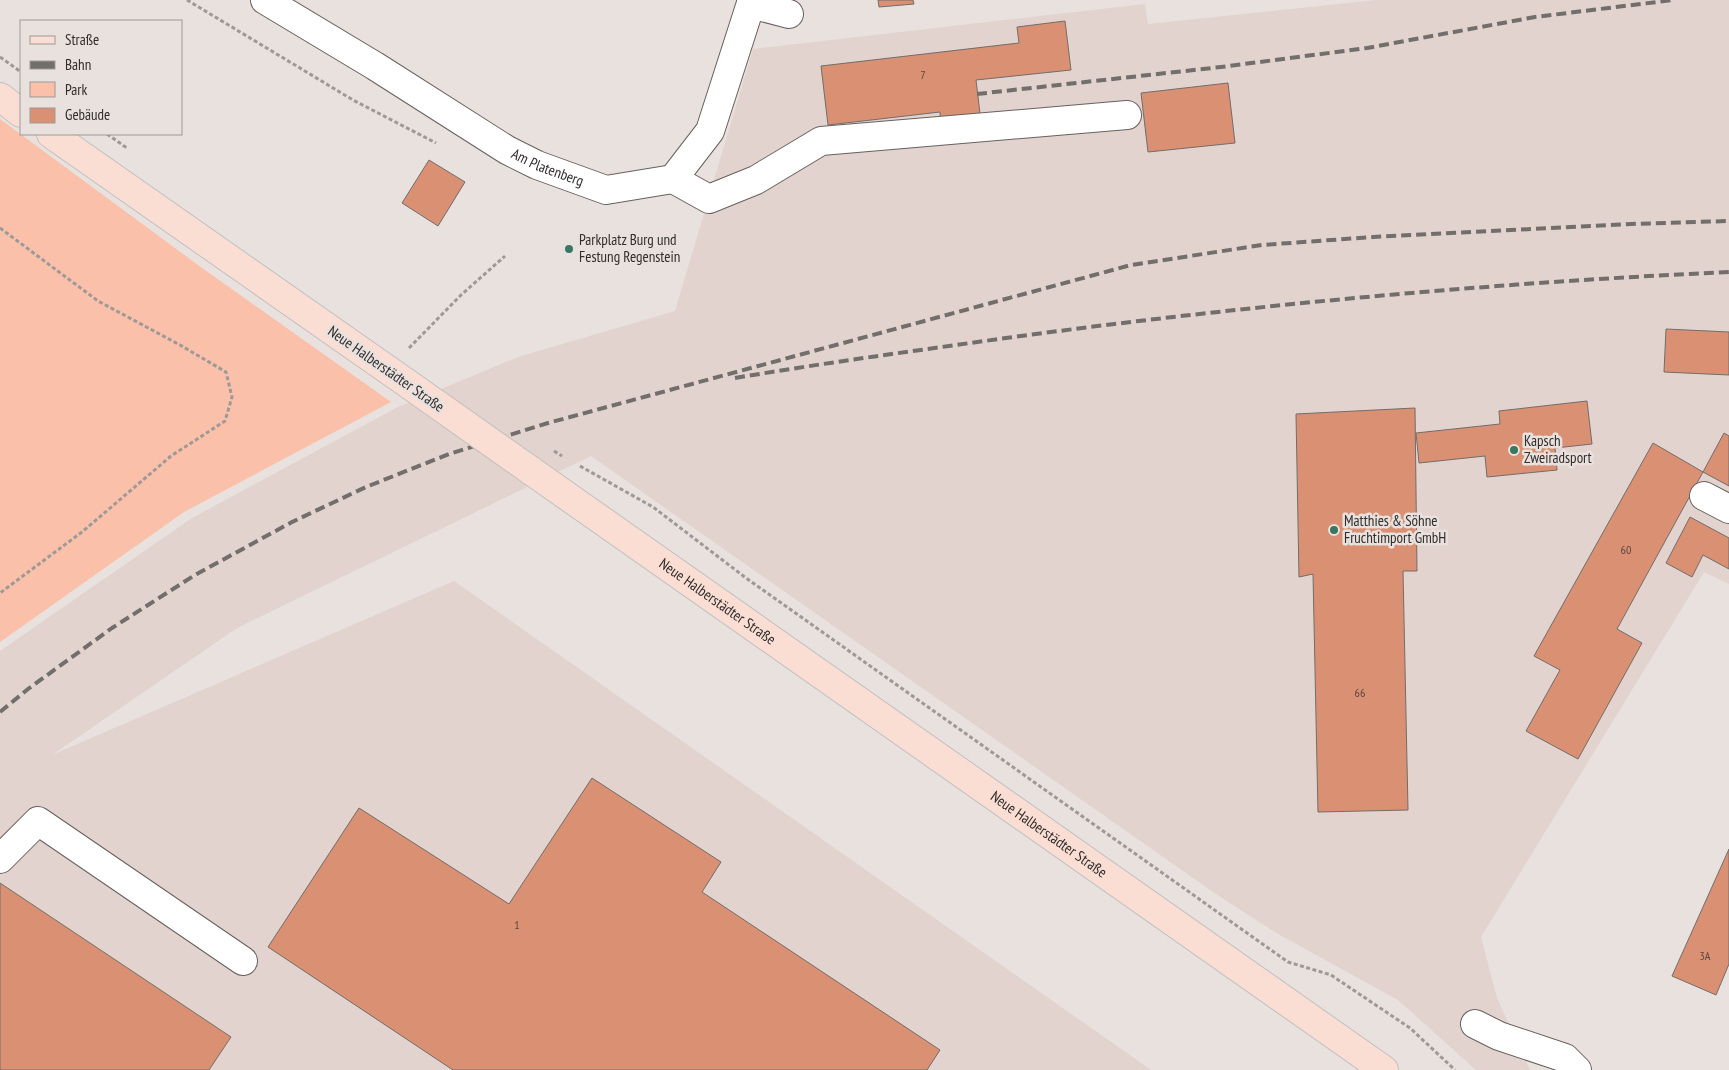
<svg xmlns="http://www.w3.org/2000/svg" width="1729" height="1070" font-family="'PT Sans Narrow',sans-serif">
<rect width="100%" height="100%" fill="#e8e1de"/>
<!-- built -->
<path fill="#e2d3ce" d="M1376 0H1729V584L1704 572 1481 937 1497 998 1530 1070H1476L1398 1000 1278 934 1216 894 591 456 237 628 52 755 454 581 1151 1070H0V651L192 518 396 408 518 357 675 311 753 49 1145 4 1148 24Z"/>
<!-- green -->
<path fill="#fac0a9" d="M0 119 198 265 391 402 184 512 0 642Z"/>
<!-- building -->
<path fill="#da9173" stroke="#726c6a" d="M878 0H913L914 4 879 7Z
M1065 21 1071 70 976 80 981 122 941 127 940 112 828 125 821 66 1019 43 1017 27Z
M1228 83 1235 143 1148 152 1141 93Z
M429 160 465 182 438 226 402 203Z
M1666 329 1729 332V375L1664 372Z
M1587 401 1592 444 1555 448 1557 470 1487 477 1485 456 1419 463 1416 433 1500 424 1499 411Z
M1415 408 1417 571H1403L1408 810 1318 812 1313 574 1299 577 1296 414Z
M1724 433 1729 436V486L1703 472Z
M1653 443 1703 472 1617 629 1642 643 1578 759 1526 731 1560 670 1534 656Z
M1690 517 1729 538V569L1703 555 1692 577 1666 563Z
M592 778 721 862 702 892 940 1050 927 1070H453L268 947 359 808 509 904Z
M1729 849V964L1716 995 1672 976Z
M0 883 231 1037 209 1070H0Z"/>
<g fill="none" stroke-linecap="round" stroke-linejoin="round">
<!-- minor casing -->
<g stroke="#67615f" stroke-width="30">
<g id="minor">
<path id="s1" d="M265 0 375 66 507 150 537 165 606 190 673 179 710 131 752 0"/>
<path d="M751 4 789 14"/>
<path d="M673 179 709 199 756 180 821 141 1127 115"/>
<path d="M1704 496 1729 509"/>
<path d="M0 859 38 821 243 961"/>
<path d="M1475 1024 1499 1036 1565 1058 1577 1070"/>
</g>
</g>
<!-- major casing -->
<g stroke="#c1c0c0" stroke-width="30">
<g id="major">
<path d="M0 97 21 113"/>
<path d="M51 134 411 386"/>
<path id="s2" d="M530 470 1384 1070"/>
</g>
</g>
<!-- path -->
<path stroke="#9e9997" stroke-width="3" stroke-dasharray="4 2.5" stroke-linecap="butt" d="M187 0 353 100 436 143
M0 57 21 72
M107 134 127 148
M0 228 98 301 180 345 226 372 232 397 225 421 171 456 82 532 0 593
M409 348 461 295 505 256
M580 466 653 507 746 578 1288 962 1331 975 1410 1028 1455 1070"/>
<!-- minor -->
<use href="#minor" stroke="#fff" stroke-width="28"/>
<!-- major -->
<use href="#major" stroke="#faded3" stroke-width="28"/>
<!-- rail -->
<path stroke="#726e6c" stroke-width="4" stroke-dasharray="10 5" stroke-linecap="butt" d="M977 94 1221 67 1367 48 1535 17 1673 0
M735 378C806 366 877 356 949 346 1207 309 1468 284 1729 272
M0 712 28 689 112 628 195 575 292 522 366 487 449 454 548 423 1131 265 1262 245 1373 237 1631 224 1729 221"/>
<!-- major-bridge casing -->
<g stroke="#c1c0c0" stroke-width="30" stroke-linecap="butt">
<path id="major-bridge" d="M411 386 530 470"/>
</g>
<!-- path-bridge -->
<path stroke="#9e9997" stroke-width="3" stroke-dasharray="4 2.5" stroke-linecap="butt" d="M554 451 562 456"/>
<!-- major-bridge -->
<use href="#major-bridge" stroke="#faded3" stroke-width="28"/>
</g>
<!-- markers -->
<g fill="#3a7763" stroke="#e8e1de" stroke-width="2">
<circle cx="569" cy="249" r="5"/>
<circle cx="1514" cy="450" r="5"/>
<circle cx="1334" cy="530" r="5"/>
</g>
<g text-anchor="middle" stroke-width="5" stroke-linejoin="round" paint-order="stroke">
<!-- number labels -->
<g font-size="12" fill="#5a463e">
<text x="923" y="79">7</text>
<text x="1626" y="554">60</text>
<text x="1360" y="697">66</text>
<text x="517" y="929">1</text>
<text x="1705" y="960">3A</text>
</g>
<!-- street labels -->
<g font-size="15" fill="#302d2c" stroke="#e8e1de">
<text dy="5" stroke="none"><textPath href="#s1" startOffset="329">Am Platenberg</textPath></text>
<text transform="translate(386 369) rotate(35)" y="5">Neue Halberstädter Straße</text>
<text dy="5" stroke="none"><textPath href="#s2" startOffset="229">Neue Halberstädter Straße</textPath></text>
<text dy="5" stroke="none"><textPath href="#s2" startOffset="634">Neue Halberstädter Straße</textPath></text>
</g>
<!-- poi labels -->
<g font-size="15" fill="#302d2c" stroke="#e8e1de" text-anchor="start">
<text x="579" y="245">Parkplatz Burg und<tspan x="579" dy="17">Festung Regenstein</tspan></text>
<text x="1524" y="446">Kapsch<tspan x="1524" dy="17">Zweiradsport</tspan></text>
<text x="1344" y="526">Matthies &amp; Söhne<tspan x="1344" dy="17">Fruchtimport GmbH</tspan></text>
</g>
</g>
<!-- legend -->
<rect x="20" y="20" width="162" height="115" fill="#e8e1de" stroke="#9e9997"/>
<rect x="30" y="36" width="25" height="8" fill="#faded3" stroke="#9e9997"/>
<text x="65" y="45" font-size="15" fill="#302d2c">Straße</text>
<rect x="30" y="61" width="25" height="8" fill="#726e6c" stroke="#9e9997"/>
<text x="65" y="70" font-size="15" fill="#302d2c">Bahn</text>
<rect x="30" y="82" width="25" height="15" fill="#fac0a9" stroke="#9e9997"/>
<text x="65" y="95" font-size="15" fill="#302d2c">Park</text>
<rect x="30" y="108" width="25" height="15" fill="#da9173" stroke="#9e9997"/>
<text x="65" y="120" font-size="15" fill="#302d2c">Gebäude</text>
</svg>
